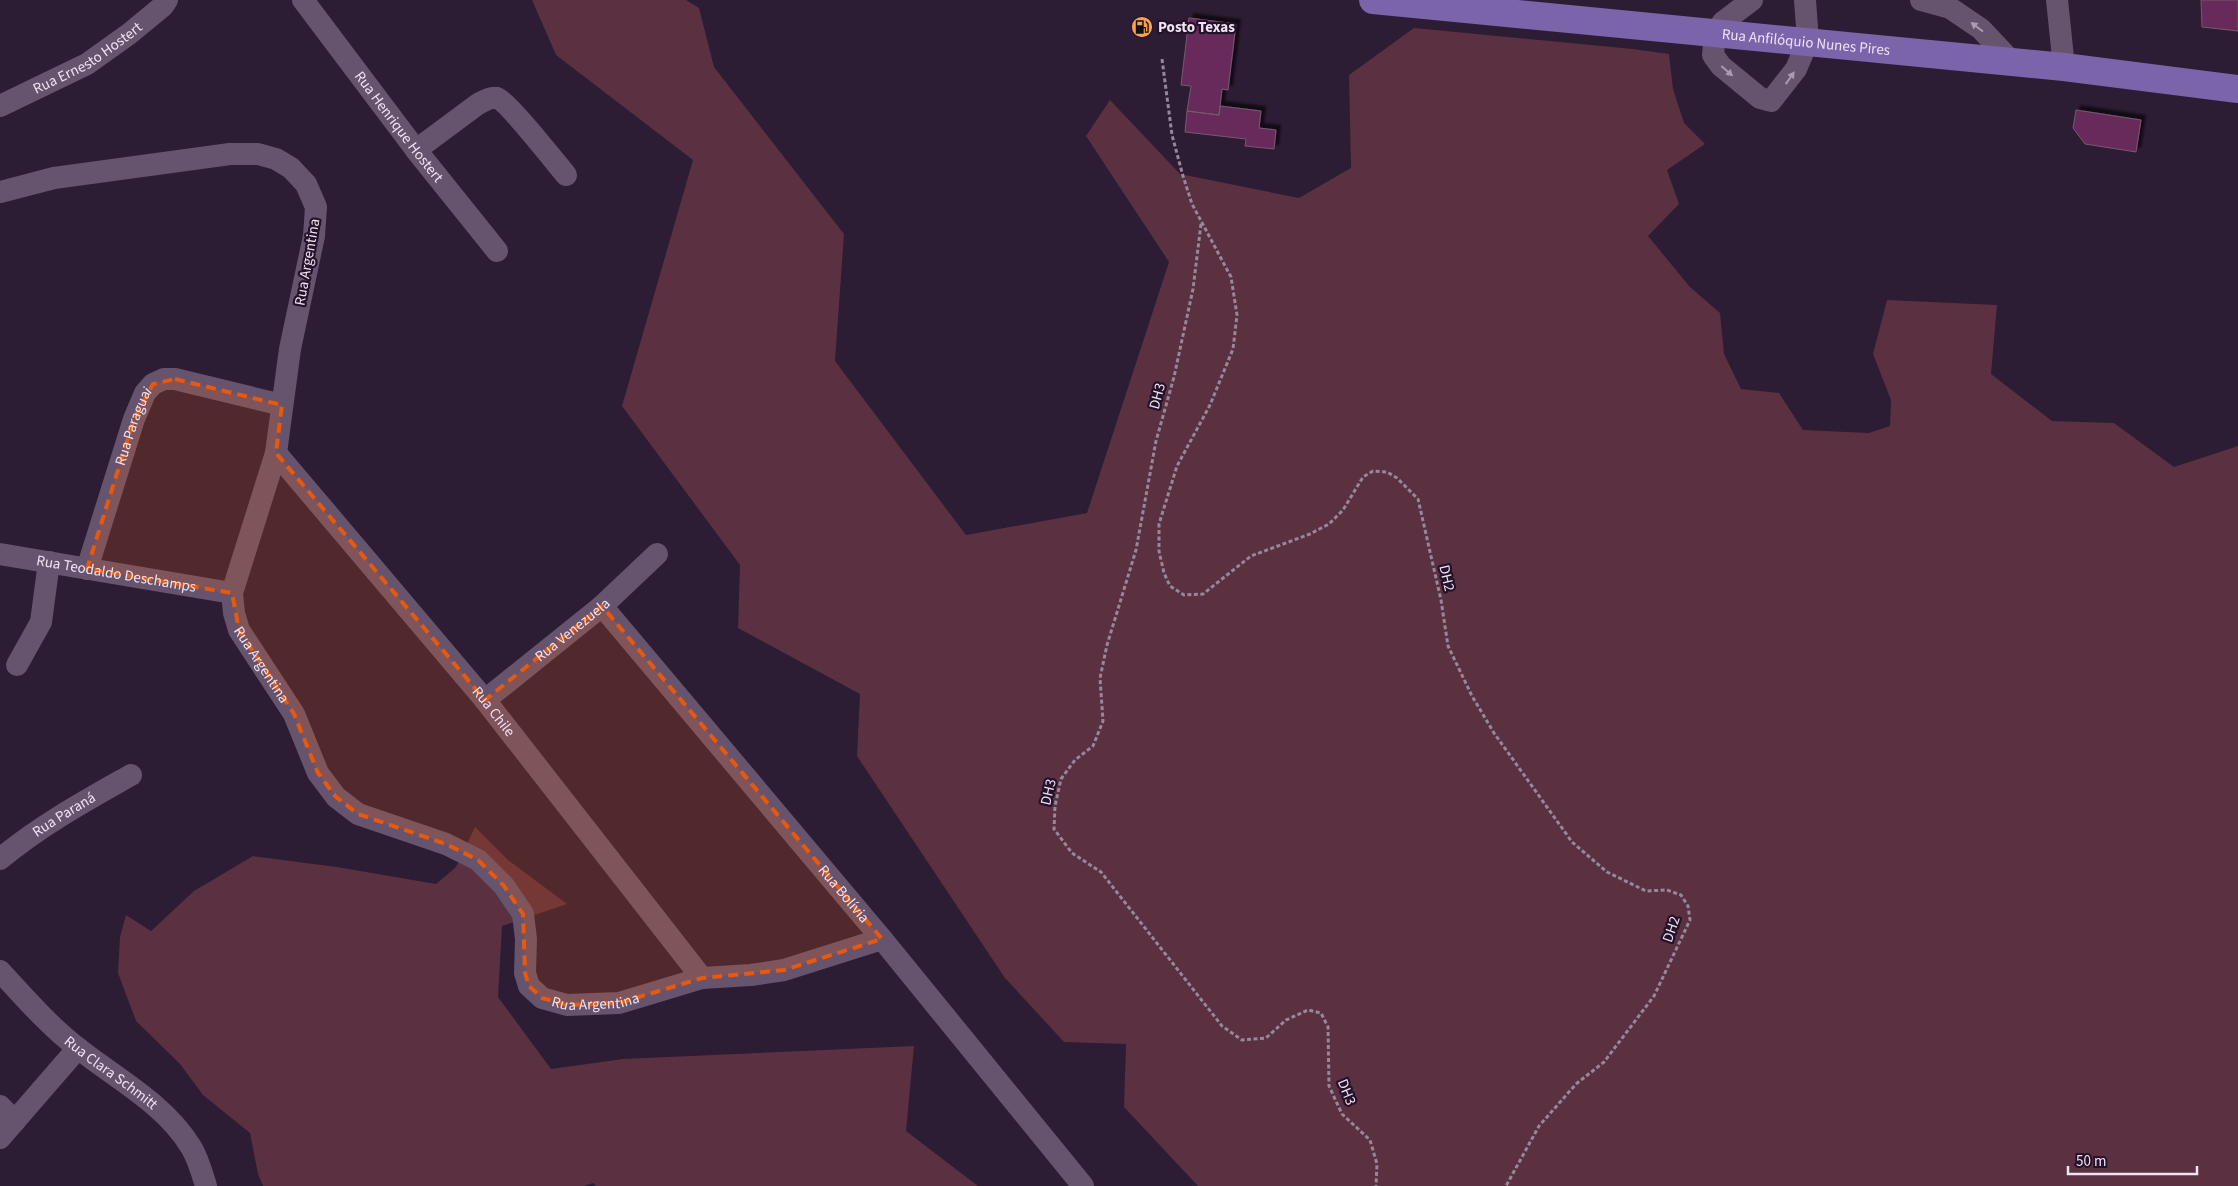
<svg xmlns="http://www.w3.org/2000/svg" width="2238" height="1186" font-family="'Source Sans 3',sans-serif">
<defs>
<filter id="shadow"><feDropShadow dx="4.5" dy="-4.5" stdDeviation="1" flood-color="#0009"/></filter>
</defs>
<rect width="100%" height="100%" fill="#2c1c34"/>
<!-- green -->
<path fill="#5b3040" d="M532 0H686L699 8 714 67 844 234 835 361 966 535 1087 513 1169 262 1086 136 1110 100 1180 174 1299 198 1351 168 1349 75 1414 28 1633 49 1669 54 1673 89 1684 123 1705 144 1667 170 1679 204 1648 236 1690 287 1720 313 1724 354 1741 389 1779 393 1803 430 1869 433 1890 426 1891 400 1873 354 1887 300 1997 305 1991 374 2052 421 2114 423 2174 467 2238 446V1186H1198L1124 1107 1126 1044 1064 1042 1005 978 857 756 860 694 738 628 740 565 622 406 693 160 556 55Z
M475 827 508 860 567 904 502 926 498 997 551 1069 623 1059 914 1046 906 1131 978 1186H596L593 1183 584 1186H263L258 1174 250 1133 203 1095 180 1064 136 1021 118 973 120 937 126 915 151 931 194 891 253 856 337 867 436 884 456 867Z"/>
<!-- building -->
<path fill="#672b5a" stroke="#76596e" filter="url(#shadow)" d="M2201 0H2238V31L2202 27Z
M1189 18 1236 24 1228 90 1222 89 1219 115 1187 111 1191 86 1181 85Z
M1220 106 1261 111 1259 128 1276 130 1274 149 1245 146 1246 139 1185 132 1187 111 1219 115Z
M2076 110 2141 120 2136 152 2085 144 2073 128Z"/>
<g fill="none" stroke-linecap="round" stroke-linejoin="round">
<!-- path -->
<path stroke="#95889b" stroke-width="3" stroke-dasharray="4 2.5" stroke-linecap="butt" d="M1162 59 1172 135 1183 176 1192 204 1231 277 1237 315 1233 349 1210 405 1177 466 1159 524V551L1164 573 1170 586 1184 595 1203 594 1251 556 1310 534 1329 524 1343 510 1363 477 1373 471 1387 472 1397 478 1418 499 1441 600 1448 646 1472 696 1494 733 1572 842 1607 872 1646 891 1667 890 1681 895 1688 906 1690 920 1654 996 1604 1062 1576 1084 1539 1126 1506 1186
M1201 224 1193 289 1174 377 1156 441 1136 550 1107 645 1100 678 1103 721 1093 746 1075 760 1061 779 1055 806 1054 829 1072 853 1101 872 1222 1026 1242 1040 1266 1038 1286 1020 1308 1010 1321 1013 1328 1027 1329 1086 1342 1114 1370 1140 1377 1164 1376 1186"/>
<!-- minor -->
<g stroke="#66536e" stroke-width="22">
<path id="s1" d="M303 0 416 150 497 251"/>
<path d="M1752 0 1723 22 1715 33 1713 55 1721 66 1760 98 1771 101 1796 69 1808 41 1805 0"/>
<path d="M1921 0 1950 8 1981 29 2012 62"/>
<path d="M2057 0 2064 67"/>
<path id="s2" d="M0 106 87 64 129 34 163 6 167 0"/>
<path d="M416 150 478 104C484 101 490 97 497 98 507 101 556 163 566 175"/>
<path id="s3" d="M0 192 54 178 230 154H258L276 159 291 168 306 184 316 207 314 236 290 349 276 453 232 593 234 613 239 630 294 714 318 773 336 797 358 814 446 844 478 860 504 886 523 914 526 939 525 973 529 986 542 998 567 1005 619 1003 702 978 751 975 784 970 882 939"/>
<path id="s4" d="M276 453 485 700 702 978"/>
<path id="s5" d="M0 554 232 593"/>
<path id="s6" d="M87 569 134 419 145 393 153 384 164 379H175L282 405"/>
<path id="s7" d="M602 606 882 939 1083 1186"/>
<path d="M17 665 41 622 49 562"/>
<path id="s8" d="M485 700 602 606 657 554"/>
<path id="s9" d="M0 859C41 825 85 801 131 775"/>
<path id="s10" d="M0 971C25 998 50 1027 79 1049 117 1079 165 1104 191 1147 198 1158 202 1173 206 1186"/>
<path d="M0 1106 15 1121"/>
<path d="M0 1138 78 1048"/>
</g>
<!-- major -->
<path stroke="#7c64ab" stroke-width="28" id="s11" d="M1373 0 2064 67 2238 89"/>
</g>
<!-- one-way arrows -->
<defs><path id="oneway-solid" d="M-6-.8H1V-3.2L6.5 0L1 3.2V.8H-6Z" transform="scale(1.25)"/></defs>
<g fill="#aa9bb0">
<use href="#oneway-solid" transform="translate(1977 27) rotate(-143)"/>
<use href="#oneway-solid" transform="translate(1727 71) rotate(41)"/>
<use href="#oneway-solid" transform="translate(1790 78) rotate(-55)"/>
</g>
<!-- marked area -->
<path fill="#e8590c" fill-opacity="0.2" stroke="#e8590c" stroke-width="4" stroke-dasharray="10 6" stroke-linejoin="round" d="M175 379 282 405 276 453 485 700 602 606 882 939 784 970 702 978 619 1003 567 1005 542 998 529 986 525 973 523 914 504 886 478 860 446 844 358 814 336 797 318 773 294 714 239 630 232 593 87 569 134 419 153 384Z"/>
<!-- icons -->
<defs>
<g id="fuel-disc" transform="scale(1.125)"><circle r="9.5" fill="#f8a04b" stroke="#231229"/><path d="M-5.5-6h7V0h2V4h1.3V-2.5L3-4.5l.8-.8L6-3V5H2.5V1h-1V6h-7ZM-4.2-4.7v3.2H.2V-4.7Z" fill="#111"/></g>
</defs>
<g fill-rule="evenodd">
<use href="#fuel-disc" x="1142" y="27"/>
</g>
<g text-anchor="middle" stroke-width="4.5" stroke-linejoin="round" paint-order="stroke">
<!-- poi labels -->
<g font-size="15" font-weight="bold" fill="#eee3f3" stroke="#231229" text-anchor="start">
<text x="1158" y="32">Posto Texas</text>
</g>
<!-- street labels -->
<g font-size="15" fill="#eee3f3" stroke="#231229">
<text dy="5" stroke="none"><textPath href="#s11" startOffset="435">Rua Anfilóquio Nunes Pires</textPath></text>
<text dy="5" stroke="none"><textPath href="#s2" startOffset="100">Rua Ernesto Hostert</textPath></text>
<text dy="5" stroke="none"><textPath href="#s1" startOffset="159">Rua Henrique Hostert</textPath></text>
<text transform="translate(307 262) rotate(-80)" y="5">Rua Argentina</text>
<text transform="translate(1157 396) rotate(-75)" y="5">DH3</text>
<text dy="5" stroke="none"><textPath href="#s6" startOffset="150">Rua Paraguai</textPath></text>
<text dy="5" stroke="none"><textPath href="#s5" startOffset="118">Rua Teodaldo Deschamps</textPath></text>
<text transform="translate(1447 578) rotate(77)" y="5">DH2</text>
<text dy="5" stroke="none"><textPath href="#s8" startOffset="112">Rua Venezuela</textPath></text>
<text dy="5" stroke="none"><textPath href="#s3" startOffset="820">Rua Argentina</textPath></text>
<text dy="5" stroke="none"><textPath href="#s4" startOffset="338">Rua Chile</textPath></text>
<text transform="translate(1048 792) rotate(-77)" y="5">DH3</text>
<text dy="5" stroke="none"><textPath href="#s9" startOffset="78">Rua Paraná</textPath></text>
<text dy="5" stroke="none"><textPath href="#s7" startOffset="376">Rua Bolívia</textPath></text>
<text transform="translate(1671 929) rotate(-71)" y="5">DH2</text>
<text dy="5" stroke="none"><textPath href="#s3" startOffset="1345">Rua Argentina</textPath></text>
<text dy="5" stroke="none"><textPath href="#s10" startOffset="151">Rua Clara Schmitt</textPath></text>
<text transform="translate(1347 1092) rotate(68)" y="5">DH3</text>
</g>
</g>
<!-- scale -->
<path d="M2068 1166v8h129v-8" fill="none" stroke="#eee3f3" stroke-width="2.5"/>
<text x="2076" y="1166" font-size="15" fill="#eee3f3" stroke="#231229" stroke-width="4" paint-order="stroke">50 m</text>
</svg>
